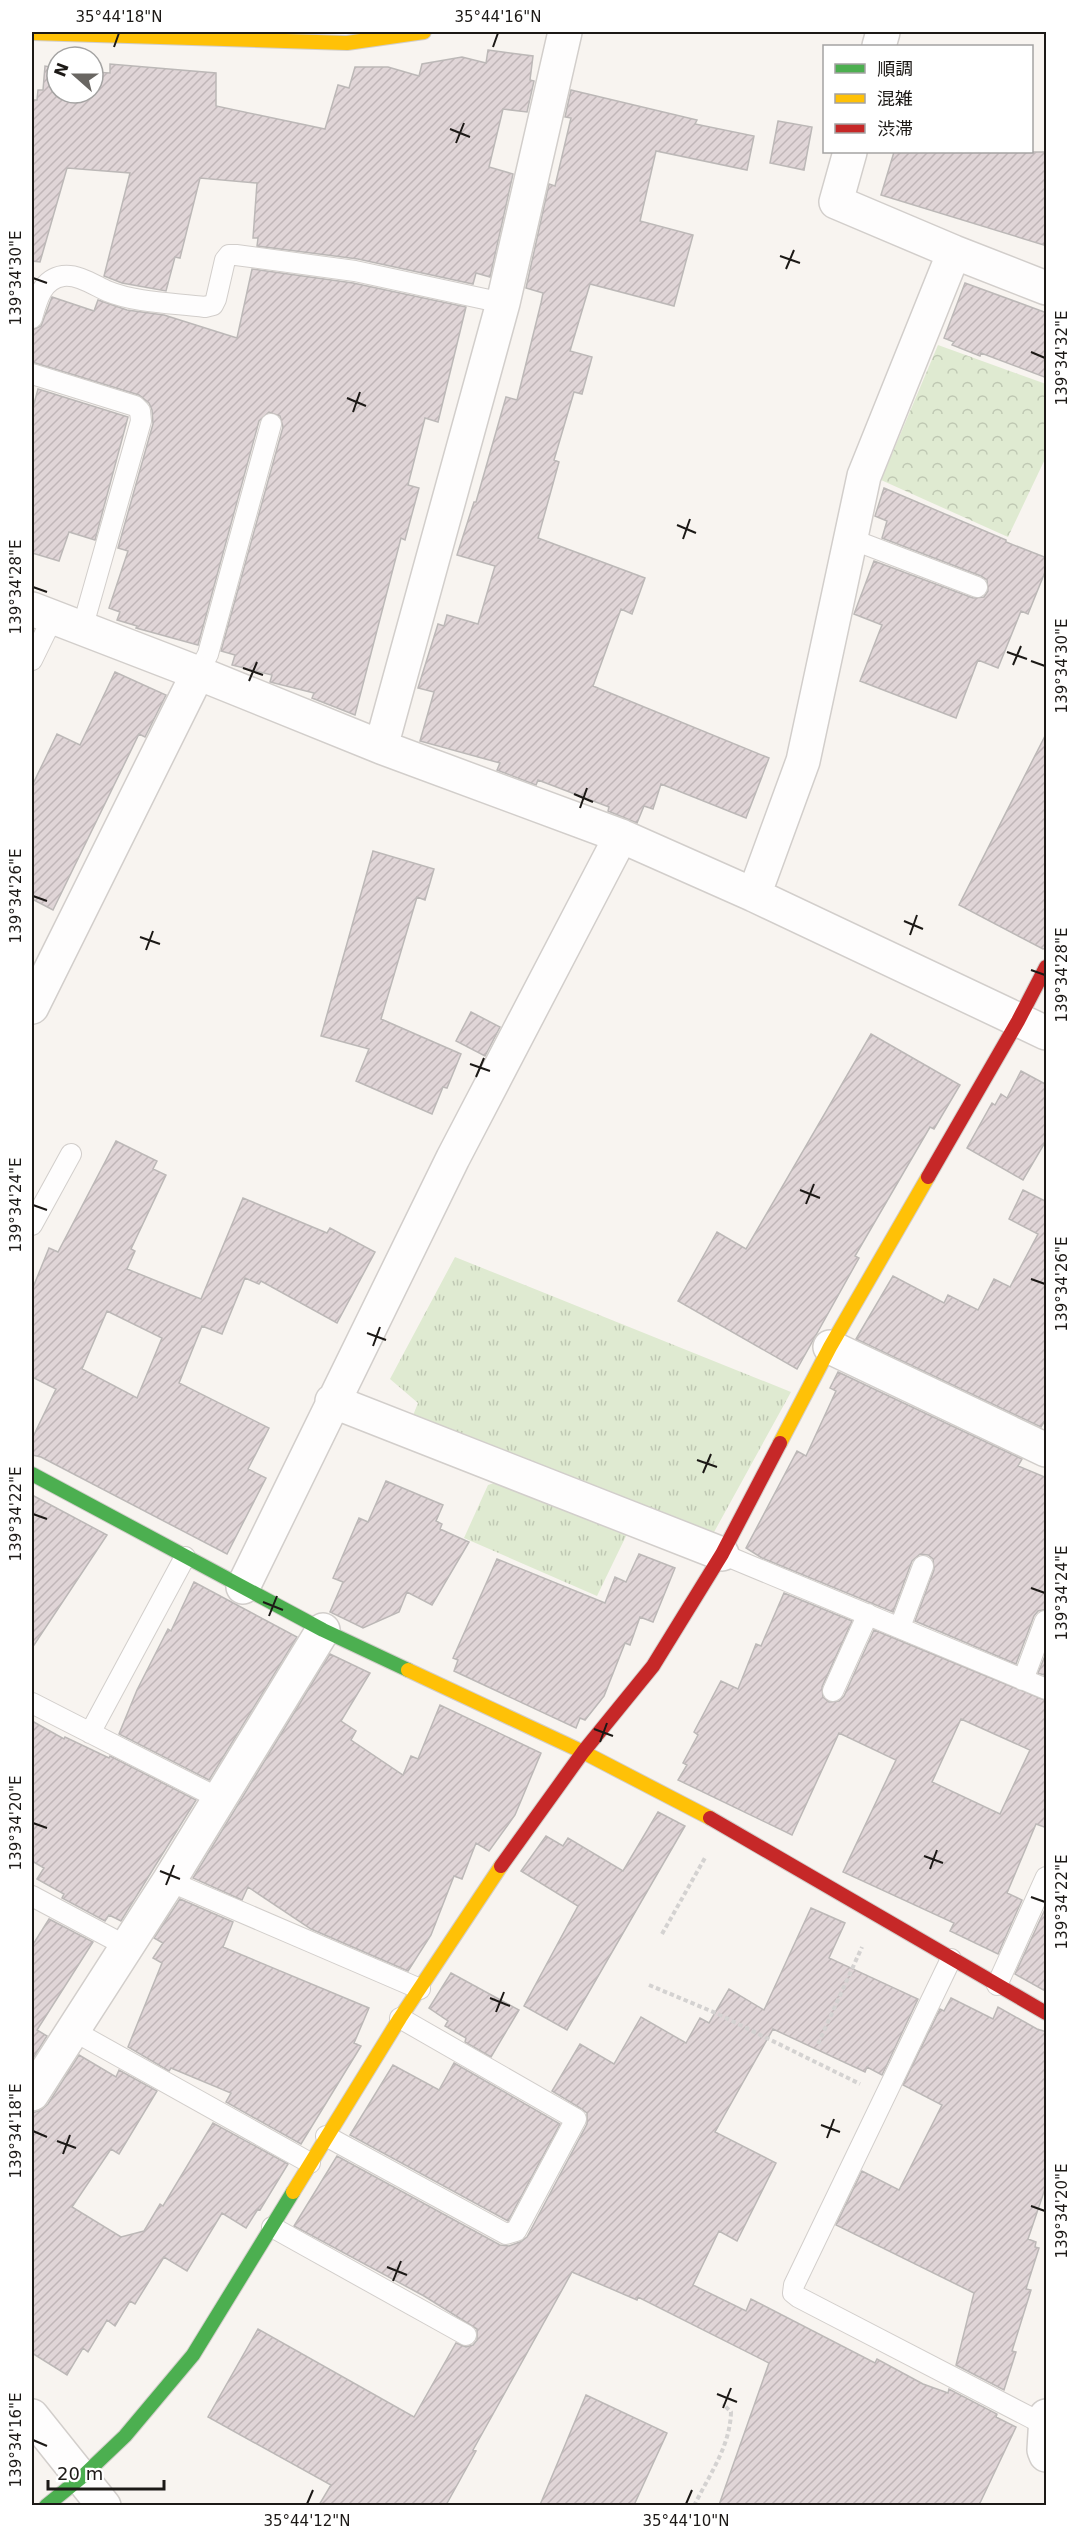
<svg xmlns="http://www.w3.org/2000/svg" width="1078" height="2537" font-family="'DejaVu Sans','Noto Sans JP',sans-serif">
<defs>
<pattern id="grass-tufts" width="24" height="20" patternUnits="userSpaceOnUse" patternTransform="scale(1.5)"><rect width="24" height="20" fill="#dfead1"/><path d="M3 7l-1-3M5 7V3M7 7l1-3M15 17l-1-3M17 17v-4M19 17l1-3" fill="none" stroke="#bfc8b3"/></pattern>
<pattern id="forest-crowns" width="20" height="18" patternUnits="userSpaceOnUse" patternTransform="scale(1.5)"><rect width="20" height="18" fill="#dfead1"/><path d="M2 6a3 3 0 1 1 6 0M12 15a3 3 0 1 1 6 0" fill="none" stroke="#bfc8b3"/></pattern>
<pattern id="building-hatch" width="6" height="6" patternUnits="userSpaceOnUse" patternTransform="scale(1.5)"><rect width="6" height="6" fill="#e0d5d7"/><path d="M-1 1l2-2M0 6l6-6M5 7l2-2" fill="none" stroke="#c0b6b8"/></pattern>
</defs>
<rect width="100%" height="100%" fill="#f8f4f0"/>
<!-- grass -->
<path fill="url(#grass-tufts)" d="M455 1257 791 1392 713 1534 412 1418 418 1403 390 1379Z
M503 1480 627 1534 597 1596 464 1538 488 1485Z"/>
<!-- forest -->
<path fill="url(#forest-crowns)" d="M938 345 1046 384V457L1008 537 881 480Z"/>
<!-- building -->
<path fill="url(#building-hatch)" stroke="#bcb8b7" stroke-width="1.5" fill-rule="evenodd" d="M488 50 533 56 530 80 534 81 527 112 503 109 489 167 513 174 490 277 476 273 473 284 358 259 257 246 258 238H253L257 183 200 178 180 258 175 257 166 291 122 283 104 276 130 173 67 168 40 262 32 261V116L33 100H37L38 90H43L45 66 57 68V93H93V72L110 73V64L216 73V106L325 129 338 85 349 88 355 67H388L419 76 422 64 462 57 486 63Z
M571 90 697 120 695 124 754 136 747 170 656 151 640 221 693 235 674 306 590 284 570 351 592 357 582 394 574 392 554 460 559 462 538 538 645 578 632 614 621 609 593 686 769 758 746 818 661 784 653 809 644 806 637 823 608 811 609 807 538 780 536 785 497 770 500 763 420 741 434 692 418 688 438 624 444 626 447 615 478 624 495 566 457 555 474 502H476L506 397 517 400 541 303 543 293 526 288 549 184 555 186 571 118 565 117Z
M778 121 812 127 804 170 770 163Z
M894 152H1047V246L881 195Z
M252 269 353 283 466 307 438 422 425 418 408 485 419 488 405 540 401 538 355 715 312 698 314 693 270 682 272 675 232 665 235 655 221 651 283 427 280 416 269 412 259 421 198 645 136 628 137 626 117 620 120 612 109 608 128 551 118 548 153 424 152 410 149 403 139 395 32 362V330L41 326 52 297 94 311 98 300 127 310 164 315 237 338Z
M965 283 1047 313V378L981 353 980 356 952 345 954 342 944 338Z
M38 389 128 417 95 540 69 532 59 561 32 553V411Z
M884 488 1006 540V542L1047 558V567L1028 614 1021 611 998 668 978 660 956 718 860 681 882 625 854 614 874 561 973 598 984 597 988 591 987 580 981 576 882 538 887 521 875 516Z
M115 672 166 695 145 737 139 734 53 910 32 899V786L57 734 80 745Z
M1047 732V948L1043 949 959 905Z
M373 851 434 869 425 900 417 897 381 1019 461 1054 447 1088 443 1087 432 1114 356 1081 369 1049 321 1036Z
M471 1012 500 1027 485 1056 456 1041Z
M871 1034 960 1085 934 1129 930 1127 855 1256 859 1258 797 1369 678 1301 717 1232 746 1249Z
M1021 1071 1047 1085V1139L1023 1180 967 1148 992 1103 995 1105 1001 1094 1007 1098Z
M116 1141 157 1161 153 1169 166 1175 131 1249 135 1251 127 1269 201 1299 243 1198 327 1233 330 1228 375 1252 337 1323 261 1281 259 1284 245 1278 222 1334 202 1326 179 1383 269 1428 248 1469 266 1478 227 1554 41 1457 32 1455V1439L56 1389 32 1377V1290L49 1248 58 1252ZM107 1311 162 1338 137 1398 82 1369Z
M1023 1190 1047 1202V1417L1041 1427 856 1339 893 1276 944 1303 948 1295 978 1310 994 1279 1010 1287 1038 1234 1009 1219Z
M838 1372 1022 1459 1018 1466 1047 1478V1609L1038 1611 1034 1616 1016 1664 915 1621 934 1570 933 1559 928 1555 920 1554 912 1561 893 1612 762 1558 746 1548 797 1451 806 1456 836 1391 830 1388Z
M386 1481 443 1505 436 1521 442 1524 440 1529 469 1542 432 1605 407 1592 399 1612 363 1628 330 1612 343 1582 333 1578 359 1518 368 1522Z
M32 1495 107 1535 32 1648Z
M639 1554 675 1568 653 1622 640 1617 630 1645 625 1643 604 1696 585 1720 580 1718 576 1728 454 1671 458 1660 453 1658 497 1559 605 1603 615 1577 626 1582Z
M194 1582 297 1637 209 1780 119 1734 137 1690 168 1629 171 1631Z
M784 1593 852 1621 822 1687 823 1697 829 1702 839 1701 844 1696 874 1630 1047 1701V1828L1036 1824 1007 1893 1022 1900 998 1954 950 1931 954 1923 843 1872 896 1760 839 1733 792 1835 678 1780 687 1765 683 1763 698 1735 694 1732 721 1681 738 1689 756 1644 761 1646ZM961 1719 1030 1750 1000 1814 932 1782Z
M1047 1651V1676L1038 1673Z
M330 1654 370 1673 341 1721 356 1731 351 1740 403 1775 411 1756 418 1759 440 1705 541 1753 515 1815 489 1851 476 1843 462 1879 454 1876 431 1935 408 1971 311 1929 248 1887 242 1900 193 1878Z
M32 1721 64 1739 65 1737 109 1758 110 1756 196 1800 121 1921 109 1915 105 1921 62 1898 64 1894 37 1879 44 1868 32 1861Z
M658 1812 685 1826 567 2030 524 2006 578 1906 521 1871 546 1836 563 1846 568 1838 623 1871Z
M180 1899 233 1922 223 1947 369 2008 354 2043 361 2046 301 2144 226 2102 231 2093 171 2068 169 2071 128 2047 162 1963 153 1958 163 1943 154 1938Z
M1047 1905V1992L1015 1974Z
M811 1908 845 1923 829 1958 918 1999 882 2075 867 2067 865 2072 773 2029 715 2132 776 2163 737 2241 719 2231 693 2285 746 2311 751 2299 875 2363 877 2359 923 2384 948 2393 949 2389 997 2414 996 2417 1016 2427 979 2505H719L769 2363 638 2297 637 2300 572 2272 473 2450 476 2451 446 2505H319L331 2485 208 2417 258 2329 414 2417 456 2343 466 2347 473 2345 477 2340V2329L424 2296 294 2226 337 2156 500 2245 509 2246 520 2242 527 2237 587 2124V2113L582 2109 552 2091 580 2044 614 2064 641 2017 686 2043 700 2018 709 2023 729 1989 764 2010Z
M49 1919 93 1942 37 2030 47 2036 32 2060V1946Z
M451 1973 519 2010 491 2057 465 2042 466 2038 445 2026 448 2021 429 2008Z
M951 1998 993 2019 998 2007 1037 2029 1047 2032V2183L1028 2239 1036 2242 1035 2247 1039 2248 1026 2289 1031 2290 1012 2351 1016 2352 1004 2390 956 2365 974 2293 836 2225 862 2171 899 2190 942 2105 903 2085 940 2009 944 2011Z
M79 2055 116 2077 119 2070 157 2091 119 2154 111 2149 72 2207 121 2237 144 2231 160 2204 163 2206 213 2123 288 2164 260 2210 258 2209 246 2228 222 2213 187 2271 164 2257 135 2304 130 2301 115 2326 107 2320 88 2352 83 2348 67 2375 32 2353V2113L41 2110 48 2104Z
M454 2063 560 2124 508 2221 350 2135 393 2065 439 2090Z
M586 2395 667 2433 634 2505H540Z"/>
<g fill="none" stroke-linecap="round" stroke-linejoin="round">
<!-- lane casing -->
<g stroke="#d2cecb" stroke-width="22">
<path id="lane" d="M32 318C37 300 42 279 63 276 78 274 94 285 107 291 136 303 174 303 205 307L213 305 216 299 225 260 229 255H236L355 271 503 303
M32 374 135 406 140 411 141 421 82 629
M851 539 977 587
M32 660 53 617
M198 673 208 654 271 424
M32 1225 71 1154
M722 1554 1046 1689
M900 1627 923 1566
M1023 1680 1045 1621
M833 1691 868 1614
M32 1703 220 1799
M90 1733 185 1557
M169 1881 420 1989
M32 1896 126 1946
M951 1959 794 2285 793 2293 798 2297 1045 2425
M997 1985 1046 1877
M72 2030 310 2163
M326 2136 506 2234 516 2231 576 2119 400 2018
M272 2227 466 2335"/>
</g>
<!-- street casing -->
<g stroke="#d2cecb" stroke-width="36">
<path id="street" d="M879 46 883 32
M850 152 836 202 954 252 1046 288
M32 609 198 673 381 747 621 836 754 895 1046 1033
M381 747 503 303 565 32
M754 895 803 761 864 476 954 252
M32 1007 198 673
M830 1347 1046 1450
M332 1401 722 1554
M243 1587 453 1158 621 836
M32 2094 169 1881 323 1630
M32 2416 104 2506
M1046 2416 1044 2450 1046 2455"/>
</g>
<!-- fast casing -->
<g stroke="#d2cecb" stroke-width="16">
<path id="fast" d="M32 1474 323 1630 408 1670
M46 2506 83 2476 125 2436 193 2355 293 2192"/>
</g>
<!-- slow casing -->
<g stroke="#d2cecb" stroke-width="16">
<path id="slow" d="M32 33 347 43 424 32
M780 1443 830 1347 928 1177
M408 1670 583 1752 710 1818
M293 2192 400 2018 501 1866"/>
</g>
<!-- jam casing -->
<g stroke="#d2cecb" stroke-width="16">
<path id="jam" d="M928 1177 1018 1021 1046 967
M710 1818 1046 2013
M501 1866 583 1752 653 1666 722 1554 780 1443"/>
</g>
<!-- path -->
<path stroke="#d4d2d1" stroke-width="4" stroke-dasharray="4.5 3" stroke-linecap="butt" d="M662 1934 706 1856
M649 1985 718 2014 860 2084
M818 2044 862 1947
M694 2506C709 2475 730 2447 731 2412L723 2404"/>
<!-- lane -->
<use href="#lane" stroke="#fefdfd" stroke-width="20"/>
<!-- street -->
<use href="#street" stroke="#fefdfd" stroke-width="33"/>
<!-- fast -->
<use href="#fast" stroke="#4caf50" stroke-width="14"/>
<!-- slow -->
<use href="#slow" stroke="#ffc107" stroke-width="14"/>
<!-- jam -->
<use href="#jam" stroke="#c62828" stroke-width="14"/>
</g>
<!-- ticks -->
<path fill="none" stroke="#1c1916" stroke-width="2" d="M114 47 119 33M493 47 498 33M450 129 470 137M456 143 464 123M780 256 800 263M786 269 794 250M33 278 47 283M1031 352 1045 358M347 398 366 406M353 412 360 392M677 525 696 533M683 539 690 519M33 587 47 592M1007 652 1027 659M1031 661 1045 666M1013 665 1021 646M243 668 263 675M249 681 257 662M574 794 593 802M580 808 587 788M33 896 47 901M904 921 923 929M910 935 917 915M140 937 160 944M146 950 153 931M1031 970 1045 975M470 1064 490 1071M476 1077 484 1058M800 1190 820 1198M806 1204 814 1184M33 1205 47 1210M1031 1279 1045 1284M367 1333 386 1340M373 1346 380 1327M697 1460 717 1467M703 1473 711 1454M33 1514 47 1519M1031 1588 1045 1593M263 1602 283 1610M269 1616 277 1596M594 1729 613 1736M600 1742 607 1723M33 1823 47 1828M924 1856 943 1863M930 1869 937 1850M160 1871 180 1879M166 1885 174 1865M1031 1897 1045 1902M490 1998 510 2006M496 2012 504 1992M821 2125 840 2132M33 2131 47 2137M827 2138 834 2119M57 2141 76 2148M63 2154 70 2135M1031 2206 1045 2211M387 2267 407 2275M393 2281 401 2261M717 2394 737 2402M723 2408 731 2388M33 2440 47 2446M307 2504 313 2490M686 2504 692 2490"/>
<!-- border -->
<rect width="1078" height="2537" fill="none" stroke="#ffffff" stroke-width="66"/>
<!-- legend -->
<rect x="823" y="45" width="210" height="108" fill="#ffffff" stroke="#a4a3a2" stroke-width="1.5"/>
<rect x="835" y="64" width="30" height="9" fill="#4caf50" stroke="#a4a3a2" stroke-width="1.5"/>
<text x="877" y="75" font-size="18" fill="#1c1916">順調</text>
<rect x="835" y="94" width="30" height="9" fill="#ffc107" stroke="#a4a3a2" stroke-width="1.5"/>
<text x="877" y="105" font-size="18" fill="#1c1916">混雑</text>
<rect x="835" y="124" width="30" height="9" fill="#c62828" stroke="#a4a3a2" stroke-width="1.5"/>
<text x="877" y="135" font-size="18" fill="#1c1916">渋滞</text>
<!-- north arrow -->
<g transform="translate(75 75) rotate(291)"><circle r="28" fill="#ffffff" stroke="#a4a3a2" stroke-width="1.5"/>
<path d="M0-4.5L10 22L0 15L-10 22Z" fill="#696662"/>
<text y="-9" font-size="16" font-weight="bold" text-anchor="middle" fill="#1c1916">N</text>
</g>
<!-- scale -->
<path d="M48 2480v9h116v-9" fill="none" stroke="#1c1916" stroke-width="3"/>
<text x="57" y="2480" font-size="18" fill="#1c1916" stroke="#ffffff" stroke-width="4.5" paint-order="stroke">20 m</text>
<rect x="33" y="33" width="1012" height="2471" fill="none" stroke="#1c1916" stroke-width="2"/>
<g font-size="15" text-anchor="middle" fill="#1c1916">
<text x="119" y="22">35°44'18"N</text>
<text x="498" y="22">35°44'16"N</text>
<text transform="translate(16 278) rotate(-90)" y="5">139°34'30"E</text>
<text transform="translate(1062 358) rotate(-90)" y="5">139°34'32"E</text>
<text transform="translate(16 587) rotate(-90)" y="5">139°34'28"E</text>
<text transform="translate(1062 666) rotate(-90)" y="5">139°34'30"E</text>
<text transform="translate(16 896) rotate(-90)" y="5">139°34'26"E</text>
<text transform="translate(1062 975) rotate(-90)" y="5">139°34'28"E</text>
<text transform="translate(16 1205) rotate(-90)" y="5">139°34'24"E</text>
<text transform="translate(1062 1284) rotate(-90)" y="5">139°34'26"E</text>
<text transform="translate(16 1514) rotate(-90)" y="5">139°34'22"E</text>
<text transform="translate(1062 1593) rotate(-90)" y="5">139°34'24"E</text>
<text transform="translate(16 1823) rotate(-90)" y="5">139°34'20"E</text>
<text transform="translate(1062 1902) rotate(-90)" y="5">139°34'22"E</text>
<text transform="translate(16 2131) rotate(-90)" y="5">139°34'18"E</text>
<text transform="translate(1062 2211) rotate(-90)" y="5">139°34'20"E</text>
<text transform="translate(16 2440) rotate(-90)" y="5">139°34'16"E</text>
<text x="307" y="2526">35°44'12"N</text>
<text x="686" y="2526">35°44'10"N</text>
</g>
</svg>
